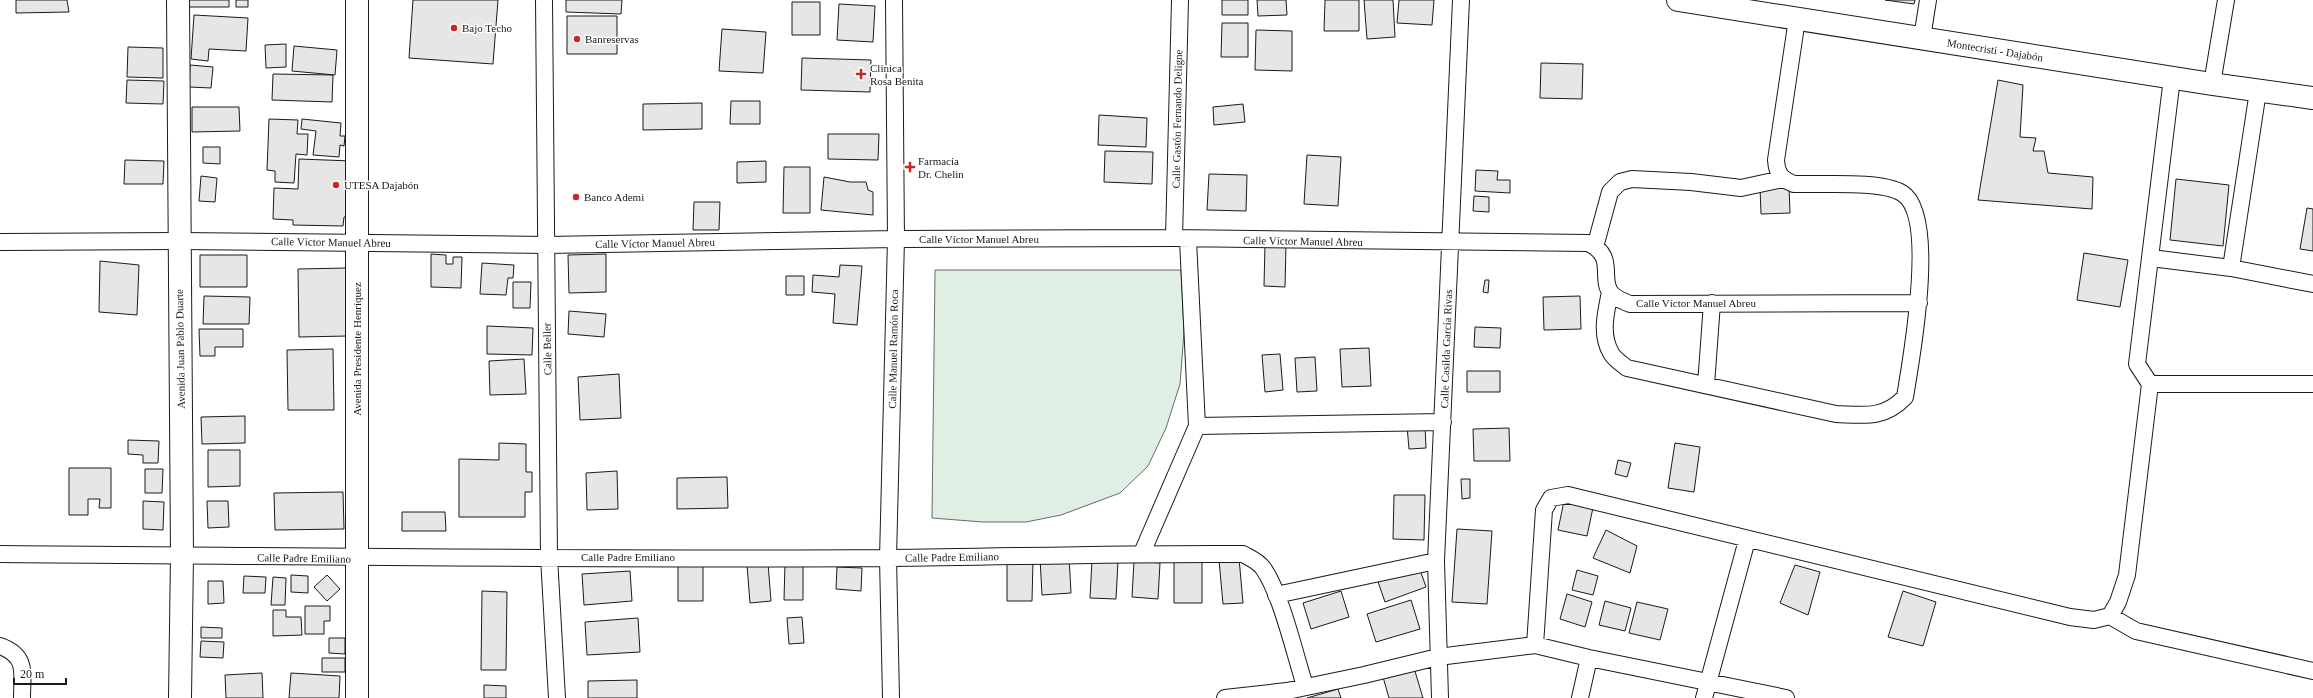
<svg xmlns="http://www.w3.org/2000/svg" width="2313" height="698" font-family="'Times New Roman',serif">
<rect width="100%" height="100%" fill="#fff"/>
<!-- green -->
<path fill="#e0efe3" stroke="#6a6a6a" d="M935 270H1181L1184 332 1180 384 1166 428 1148 466 1120 493 1061 515 1026 522H983L932 518Z"/>
<!-- building -->
<path fill="#e6e6e6" stroke="#1a1a1a" d="M16 0H67L69 12 16 13Z
M186 0H229V7H186Z
M236 0H248V7H236Z
M413 0H498L493 64 409 58Z
M566 0H622L621 14 566 12Z
M1222 0H1248V15H1222Z
M1257 0H1286L1287 15 1258 16Z
M1325 0H1359V31H1324Z
M1364 0H1393L1395 37 1367 39Z
M1399 0H1434L1432 25 1397 23Z
M1885 0H1915L1914 4Z
M792 2H820V35H792Z
M839 4 875 6 873 42 837 40Z
M194 15 248 18 246 51 209 49 208 61 191 59Z
M567 16H617V54H567Z
M1222 23H1248V57H1221Z
M722 29 766 32 763 73 719 71Z
M1256 30 1292 31V71L1255 70Z
M286 44V67L266 68 265 45Z
M294 46 337 50 335 75 292 71Z
M128 47 163 48V78L127 77Z
M802 58 871 60 870 92 801 90Z
M1541 63 1583 64 1582 99 1540 98Z
M190 65 213 67 211 88 189 87Z
M273 74 333 75 332 102 272 100Z
M127 80 164 81 163 104 126 103Z
M1998 80 2023 85 2020 137 2036 138 2033 151H2044L2048 173 2093 177 2092 209 1978 200Z
M731 101H760V124H730Z
M702 103V129L643 130V104Z
M1243 104 1245 122 1214 125 1213 107Z
M192 107H239L240 131 192 132Z
M1099 115 1147 118 1146 147 1098 145Z
M269 119 298 120 297 134H308L307 155 296 154 294 183 275 182V171L267 170Z
M302 119 341 123 340 136H345L344 146 340 145 339 157 313 155 316 131 301 129Z
M828 134H879L878 160 828 159Z
M203 147H220V164L203 163Z
M1105 151 1153 152 1152 184 1104 182Z
M1307 155 1341 157 1338 206 1304 204Z
M299 159 352 161 350 217H344L343 226 293 225V220L273 219 274 188 298 189Z
M125 160 164 161 163 184H124Z
M766 161V182L737 183V162Z
M784 167H810V213H783Z
M1476 170 1498 171 1497 180H1510V193L1475 191Z
M1209 174 1247 175 1246 211 1207 210Z
M201 176 217 178 215 202 199 201Z
M824 177 850 182H866L868 190 873 192V215L821 210Z
M2176 179 2229 185 2223 246 2170 240Z
M1789 186 1790 213 1761 214 1760 187Z
M1474 196 1489 197V212L1473 211Z
M694 202H720L719 230H693Z
M2307 208 2313 209V251L2300 249Z
M1265 244 1286 245 1285 287 1264 286Z
M2084 253 2128 260 2120 307 2077 300Z
M431 254 446 255V264H453V257H462L461 288 431 287Z
M606 254V292L569 293 568 255Z
M200 255H247V287H200Z
M100 261 139 265 137 315 99 312Z
M482 263 514 265 513 278H508L506 295 480 294Z
M840 265 862 266 857 325 833 323 835 294 812 292 813 275 839 277Z
M347 268 348 336 299 337 298 269Z
M786 276H804V295H786Z
M1485 280H1489L1488 293 1483 292Z
M513 282H531L530 308H513Z
M204 296 250 297 249 324H203Z
M1580 296 1581 329 1544 330 1543 297Z
M569 311 606 314 604 337 568 334Z
M487 326 533 328 532 355 487 354Z
M1475 327 1501 328 1500 348 1474 347Z
M199 329H243V347H215V356H200Z
M1369 348 1371 386 1342 387 1340 349Z
M333 349 334 410H288L287 350Z
M1280 354 1283 390 1265 392 1262 355Z
M1315 357 1317 391 1297 392 1295 358Z
M524 359 526 394 490 395 489 361Z
M1467 371H1500V392H1467Z
M619 374 621 418 580 420 578 377Z
M245 416V443L202 444 201 417Z
M1425 425 1426 448 1409 449 1407 426Z
M1509 428 1510 461H1474L1473 429Z
M128 440 159 441 158 463H143V455L128 454Z
M499 443 526 444V472H532V492H525V517H459V459L499 460Z
M1675 443 1700 447 1694 492 1668 488Z
M208 450H240V486L208 487Z
M1618 460 1631 463 1627 477 1615 474Z
M69 468H111V508H99L100 499H88V515H69Z
M145 469H163L162 493H145Z
M617 471 618 509 587 510 586 473Z
M727 477 728 508 677 509V478Z
M1461 479H1470V498L1462 499Z
M343 492 344 529 275 530 274 493Z
M1394 495H1425L1424 540 1393 539Z
M1565 496 1594 503 1587 536 1558 530Z
M143 501 164 502 163 530 143 529Z
M207 501H228L229 527 208 528Z
M402 512H445L446 531H402Z
M1457 529 1492 531 1487 604 1452 602Z
M1606 530 1637 546 1630 573 1593 558Z
M1069 556 1071 593 1042 595 1040 558Z
M1239 558 1243 603 1223 604 1219 560Z
M1007 560H1033L1032 601H1007Z
M1092 560 1118 561 1116 599 1090 598Z
M1134 561 1160 563 1158 599 1132 597Z
M1417 561 1426 587 1385 602 1376 576Z
M1174 562H1202V603H1174Z
M768 563 771 601 750 603 747 565Z
M785 563 803 564V600H784Z
M1795 565 1820 572 1808 615 1780 603Z
M678 566H703V601H678Z
M837 567 862 568 861 591 836 589Z
M1577 570 1598 576 1593 595 1572 590Z
M630 571 632 601 584 605 582 574Z
M291 575 308 576V593L291 592Z
M327 575 340 589 327 601 314 587Z
M244 576 266 577 265 593H243Z
M273 577 286 578 285 605H271Z
M208 581H223L224 603 208 604Z
M482 591 507 592 506 670H481Z
M1341 591 1349 617 1311 629 1303 603Z
M1903 591 1936 602 1923 646 1888 637Z
M1567 594 1592 602 1585 627 1560 619Z
M1411 600 1420 629 1376 642 1367 614Z
M1605 601 1631 608 1625 631 1599 625Z
M1637 602 1668 609 1660 640 1629 633Z
M305 606H330V621H324V634H305Z
M273 610H286V617H301L302 635 273 636Z
M802 617 804 643 789 644 787 618Z
M638 618 640 652 587 655 585 622Z
M201 627 222 628V638H201Z
M329 638H345V654L329 653Z
M201 641 224 642 223 658 200 657Z
M322 658H345V672H322Z
M1414 668 1423 698H1389L1383 677Z
M262 673 263 698H226L225 675Z
M291 673 340 676 339 698H289Z
M637 680V698H588V681Z
M484 685 506 686V698H484Z
M1338 689 1341 698H1307Z"/>
<g fill="none" stroke-linecap="round" stroke-linejoin="round">
<!-- street casing -->
<g stroke="#1a1a1a" stroke-width="18">
<path id="street" d="M544 0 549 557 557 698
M1922 38 1928 0
M2212 84 2226 0
M1174 238 1180 0
M0 242 179 241 546 245 896 239 1174 238 1588 243C1617 256 1599 279 1611 293 1616 299 1623 301 1630 304L1919 303
M1595 247 1610 192 1620 182 1632 179 1691 182 1741 188 1782 179
M2151 258 2231 268 2313 284
M2231 268 2258 91
M1610 292C1606 312 1600 334 1611 353 1614 359 1622 364 1627 368L1836 414C1865 415 1884 419 1905 397 1911 360 1938 215 1902 193 1881 180 1820 185 1794 184 1781 179 1777 174 1776 160L1797 19
M2150 384H2313
M1706 385 1712 303
M1197 426 1443 422
M1142 553 1197 426 1188 240
M0 554C296 556 591 560 887 558 1006 557 1124 553 1243 554 1250 558 1258 561 1263 568 1281 593 1295 655 1305 686
M1276 595 1436 561
M2110 616 2118 602 2127 575 2150 384 2137 364 2172 78
M1535 645 1544 510 1551 498 1568 495 2070 617 2094 620 2110 616 2136 631 2313 671
M0 646C28 656 22 673 22 698
M891 698 888 558 896 239 894 0
M1225 698 1287 691 1364 675 1438 657 1535 645 1589 658 1786 698
M1440 698 1436 561 1461 0
M1580 698 1589 658
M1704 698 1747 540"/>
</g>
<!-- secondary casing -->
<g stroke="#1a1a1a" stroke-width="24">
<path id="secondary" d="M357 0V698"/>
</g>
<!-- primary casing -->
<g stroke="#1a1a1a" stroke-width="24">
<path id="primary" d="M178 0 182 555 180 698
M1678 0 2212 84 2313 98"/>
</g>
<!-- street -->
<use href="#street" stroke="#fff" stroke-width="16"/>
<!-- secondary -->
<use href="#secondary" stroke="#fff" stroke-width="22"/>
<!-- primary -->
<use href="#primary" stroke="#fff" stroke-width="22"/>
</g>
<!-- markers -->
<g fill="#c62828" stroke="#fff" stroke-width="1.5">
<circle cx="454" cy="28" r="4"/>
<circle cx="577" cy="39" r="4"/>
<path d="M859 68h4v4h4v4h-4v4h-4v-4h-4v-4h4z"/>
<path d="M908 161h4v4h4v4h-4v4h-4v-4h-4v-4h4z"/>
<circle cx="336" cy="185" r="4"/>
<circle cx="576" cy="197" r="4"/>
</g>
<g text-anchor="middle" stroke-width="3" stroke-linejoin="round" paint-order="stroke">
<!-- poi labels -->
<g font-size="11" fill="#1a1a1a" stroke="#fff" text-anchor="start">
<text x="462" y="32">Bajo Techo</text>
<text x="585" y="43">Banreservas</text>
<text x="870" y="72">Clínica<tspan x="870" dy="13">Rosa Benita</tspan></text>
<text x="918" y="165">Farmacia<tspan x="918" dy="13">Dr. Chelin</tspan></text>
<text x="344" y="189">UTESA Dajabón</text>
<text x="584" y="201">Banco Ademi</text>
</g>
<!-- street labels -->
<g font-size="11" fill="#1a1a1a" stroke="#fff">
<text transform="translate(1995 50) rotate(9)" y="4">Montecristi - Dajabón</text>
<text transform="translate(1177 119) rotate(-89)" y="4">Calle Gastón Fernando Deligne</text>
<text x="979" y="243">Calle Víctor Manuel Abreu</text>
<text transform="translate(1303 241) rotate(1)" y="4">Calle Víctor Manuel Abreu</text>
<text transform="translate(331 242) rotate(1)" y="4">Calle Víctor Manuel Abreu</text>
<text transform="translate(655 243) rotate(-1)" y="4">Calle Víctor Manuel Abreu</text>
<text x="1696" y="307">Calle Víctor Manuel Abreu</text>
<text transform="translate(180 349) rotate(-91)" y="4">Avenida Juan Pablo Duarte</text>
<text transform="translate(357 349) rotate(-90)" y="4">Avenida Presidente Henríquez</text>
<text transform="translate(547 349) rotate(-91)" y="4">Calle Beller</text>
<text transform="translate(893 349) rotate(-89)" y="4">Calle Manuel Ramón Roca</text>
<text transform="translate(1446 349) rotate(-88)" y="4">Calle Casilda García Rivas</text>
<text x="628" y="561">Calle Padre Emiliano</text>
<text transform="translate(952 557) rotate(-1)" y="4">Calle Padre Emiliano</text>
<text transform="translate(304 558) rotate(1)" y="4">Calle Padre Emiliano</text>
</g>
</g>
<!-- scale -->
<path d="M14 678v6h52v-6" fill="none" stroke="#1a1a1a" stroke-width="2"/>
<text x="20" y="678" font-size="12" fill="#1a1a1a" stroke="#ffffff" stroke-width="3" paint-order="stroke">20 m</text>
</svg>
